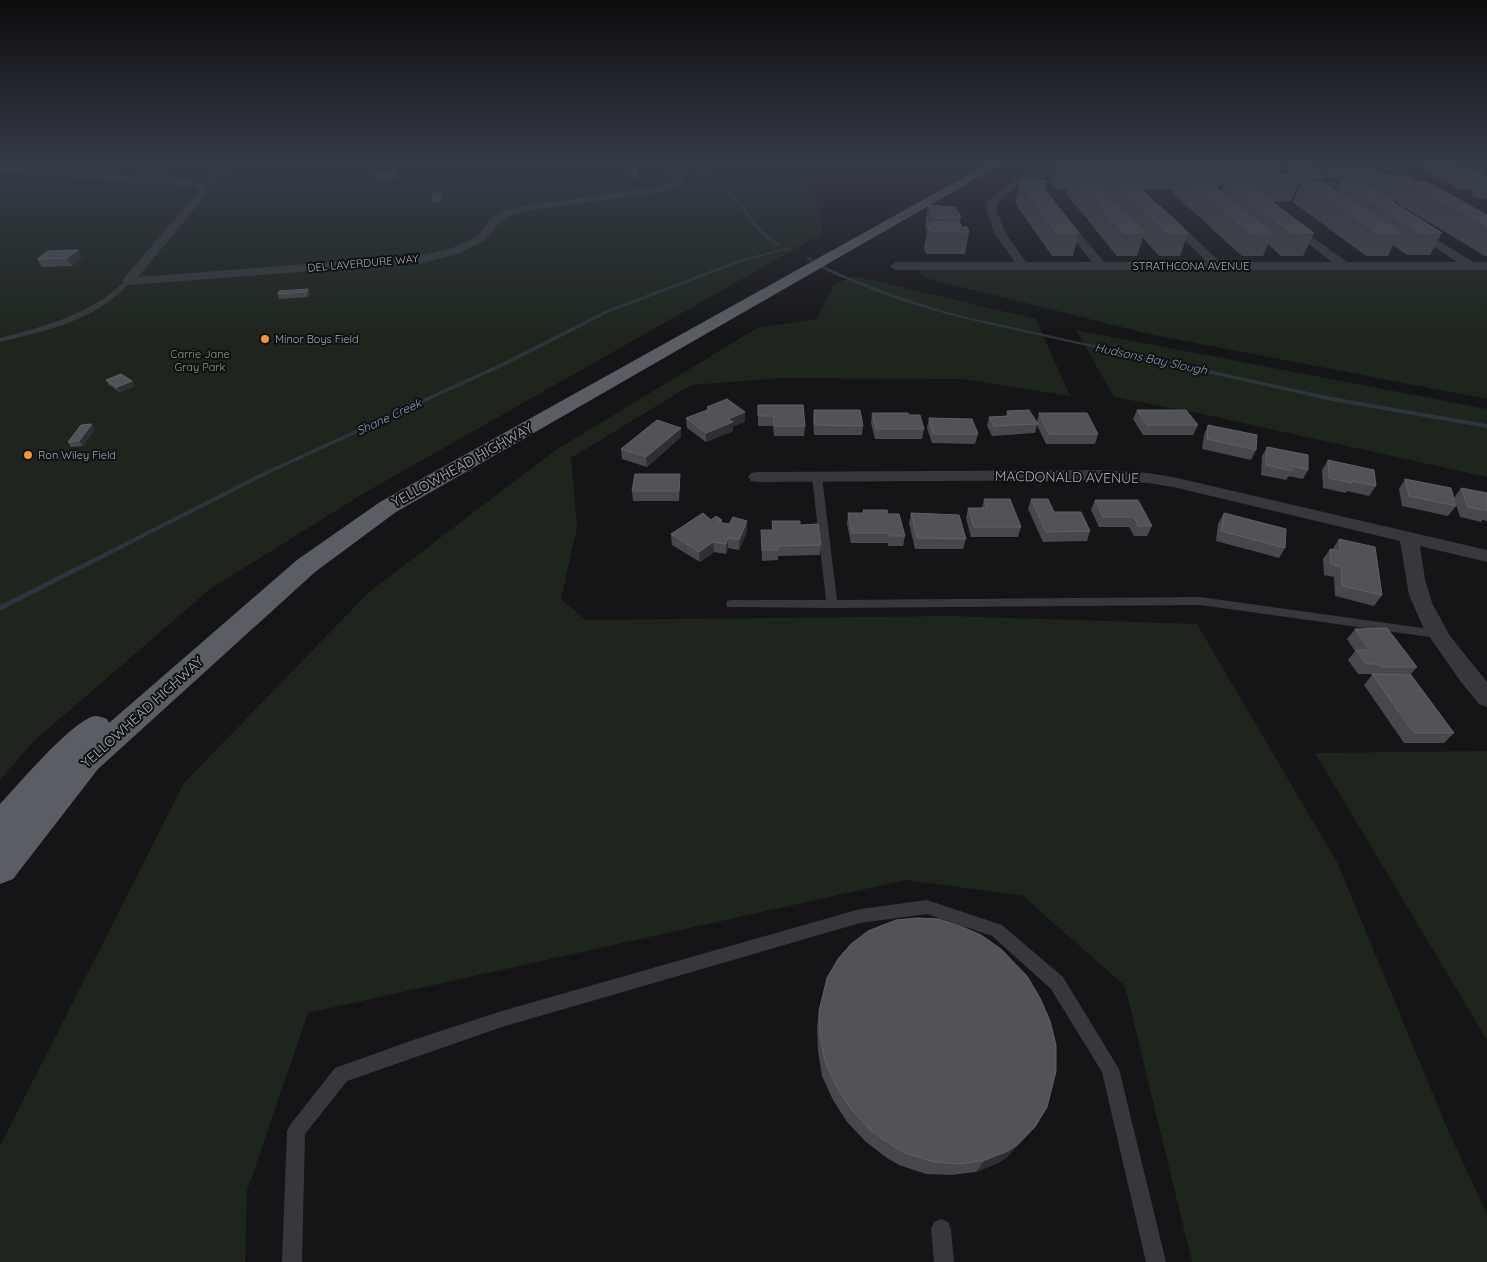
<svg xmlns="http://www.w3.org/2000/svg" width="1487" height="1262" font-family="Quicksand,sans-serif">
<rect width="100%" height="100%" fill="#151517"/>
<!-- green -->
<path fill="#1d251d" d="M0 162H810L823 233 366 492 210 589 33 742 0 780Z
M1487 265V399L1149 334 930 279 922 275 919 267Z
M854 276 1036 319 1070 396 962 379 783 378 691 385 571 458 577 527 561 599 586 620 952 616 1197 624 1338 864 1447 1128 1487 1214V1262H1192L1125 986 1023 896 906 880 308 1013 247 1191 245 1262H0V1146L184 783 370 591 556 450 757 328 817 319 834 285Z
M1076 330 1487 409V477L1198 413 1114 397Z
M1487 751V1040L1315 753Z"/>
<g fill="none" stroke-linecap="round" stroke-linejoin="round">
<!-- stream -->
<path fill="#2a363b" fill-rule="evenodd" d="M698 162H700C707 176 721 184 732 194 751 213 756 230 780 244V246H778C755 233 749 216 732 198 721 186 702 178 698 162Z
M788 247 790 248 789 249 741 262 608 313 508 364 270 473 0 611V605L266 471 504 362 604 311 739 260Z
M807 257H809L817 263 814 264 807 259Z
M821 266H823C870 287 917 304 966 317L1332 397 1487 424V428L1332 401 966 319C916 307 868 290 821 268Z"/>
<!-- service -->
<path fill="#36383c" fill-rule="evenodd" d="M169 162H174C167 168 143 183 134 180Z
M228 162H232C225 171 214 185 201 186V184L215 175Z
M126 280 131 281C100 319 46 331 0 342V338C46 326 92 314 126 280Z
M817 474 822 477 837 600 1200 597 1437 630 1443 634 1437 638 1200 605 832 608 727 607 726 604 727 601 731 600H826L812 477Z
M927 900 1002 925 1063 977 1119 1069 1166 1262H1146L1102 1072 1051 989 992 936 927 914 860 923 502 1027 347 1081 305 1134 302 1262H282L287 1131 290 1125 335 1068 416 1039 502 1011 860 909Z
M941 1219 948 1222 951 1229 954 1262H934L931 1229 934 1222Z"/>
<!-- minor -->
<path fill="#36383c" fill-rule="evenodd" d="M669 162H677L685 180 677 187 659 193 531 210 514 214 500 222 484 241 460 253 423 263 128 285 124 284 122 281 124 278 198 192V187L0 172V166L19 167 131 177 184 179 206 183 207 194 138 277 423 255 452 248 476 237 492 218 506 210 531 204 658 187 675 179Z
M1078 162H1088L1074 175 1033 179 1022 182 998 202 996 210 1006 234 1026 262H1092L1055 216 1060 213 1064 214 1104 262H1207L1163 219 1162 217 1163 215H1171L1220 262H1332L1283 224 1282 222 1283 220 1287 219 1347 262H1457L1408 230 1407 228 1408 226 1412 225 1474 262H1487V270H896L890 266 896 262H1015L995 234 986 210 988 201 1016 178 1032 173 1068 170Z
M1373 162H1384L1487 219V226Z
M1272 175H1284L1317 182 1368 181 1373 184 1368 187 1317 188 1284 181 1269 180V176Z
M1098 470 1148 473 1173 477 1487 550V562L1420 546 1425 579 1432 603 1450 636 1487 682V707L1479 704 1461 682 1424 629 1409 595 1400 541 1173 487 1148 483 1098 480 757 482 751 481 748 477 751 473 757 472Z"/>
<!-- trunk -->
<path fill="#5a5e64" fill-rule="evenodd" d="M991 162H1005L396 512 315 572 98 769 13 879 0 884V804C16 787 76 716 96 716 99 716 104 718 107 719L109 723 297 560 380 502Z"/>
</g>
<!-- wall -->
<path fill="#46484c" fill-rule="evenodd" d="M1041 162H1062L1060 163H1104L1103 162H1129L1131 163H1134L1135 162H1282L1278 172H1203L1201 170H1197V172L1301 179 1291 201 1272 202 1314 233 1303 256H1281L1268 244 1263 256H1242L1211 228V227L1173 194 1175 189H1142L1158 205V206L1188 233 1180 256H1159L1143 238 1137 256H1117L1094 228V226H1093L1066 194 1068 189H1056L1052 183 1056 165ZM1213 185H1224L1222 192Z
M1283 162H1352L1351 164H1312L1325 173 1328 168 1382 173 1381 174 1410 180V182L1487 215V256H1485L1397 203V201H1392L1442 233 1430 255H1407L1393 245 1388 256H1366L1293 202 1302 182 1336 192 1342 180H1333L1324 175 1322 180H1305L1281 165Z
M1408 162H1437L1435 165 1455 167 1485 175V176H1487V199H1478L1471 196 1473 192 1468 189H1459L1453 186 1455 183H1449L1433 175 1434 173 1425 169 1426 166H1416Z
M629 163 638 174 639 178H632Z
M395 172 396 176 394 179H377L376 176Z
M1031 180 1047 183 1046 187H1042L1079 233 1073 256H1052L1015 203 1020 182H1030Z
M441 193 442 197 440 203H433L432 199Z
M928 205 961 217 960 222 962 227 969 232 965 254H926L924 249 927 231 925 227Z
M48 251 82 258 72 266 42 267 37 259Z
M308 289 310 293 308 297 279 299 278 294Z
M106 380 132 381 135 386 120 392 109 385Z
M758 405 805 426 804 436H774L773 426H758Z
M707 407 745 422 733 426V431L706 442 687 428 686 418 707 410Z
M814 410 863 426 862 435H814L813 419Z
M1137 410 1198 425 1193 435H1143L1133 419Z
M1007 411 1037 422 1039 413 1098 434 1095 444H1046L1037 425 1035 433 992 436 987 426 989 417 1006 416Z
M872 413 909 415 924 429 922 439H875L871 423Z
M929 418 978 434 975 444 932 443 927 428Z
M1208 425 1256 450 1251 460 1202 449 1204 435Z
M681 428V437L647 467 622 459 621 449Z
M95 429 83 446 71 447 68 442Z
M1267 447 1308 470 1303 479 1289 476 1286 480 1261 475 1262 456Z
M1328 460 1376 486 1369 496 1347 491 1346 493 1323 488 1322 470Z
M1405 479 1456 506 1448 516 1402 506 1399 489Z
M680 484 679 501H633L632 491Z
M1461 488 1487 493V521L1482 520 1481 522 1460 517 1454 498Z
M984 499 1021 527 1018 537H971L966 518 968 508H982Z
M1031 499 1054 512 1090 531 1087 541 1043 542 1028 509Z
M1095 500 1152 526 1147 536H1134L1129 527H1099L1091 510Z
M863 510 888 514 905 536 903 546H888V543H851L847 524 848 513H863Z
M911 513 966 539 963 549H915L909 523Z
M1224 513 1285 548 1279 558 1216 541 1218 524Z
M711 520H722V523L729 524 747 521V531L739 550 728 548 726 554 714 552 700 562 672 545 671 534Z
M772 521 800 525 821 545 820 555 778 556V560L762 561 761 530H772Z
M1339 539 1382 595 1374 606 1335 596 1334 577 1324 575 1323 559 1330 549 1332 550Z
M1355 629 1417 667 1410 675 1454 733 1444 743H1404L1364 685 1372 675 1371 674H1358L1348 660 1355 651 1347 639Z
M819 1011 1035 1127 1007 1157 998 1163 976 1172 951 1175 926 1174 899 1165 887 1158 866 1142 847 1122 833 1100 822 1076 818 1051 817 1027Z"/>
<!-- shaded-wall -->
<path fill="#2e2f32" d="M441 193 442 197 440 203 439 199Z
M78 250 82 258 72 266 67 258Z
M308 289 310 293 308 297 307 292Z
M132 381 135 386 120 392 117 387Z
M745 412V422L733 426V431L706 442V433L728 419Z
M92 424 95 429 83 446 79 441Z
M681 428V437L647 467 646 457Z
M747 521V531L739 550V540Z
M728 538V548L726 554V544Z
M713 542 714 552 700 562 699 552Z
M1035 1127 1007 1157 998 1163 976 1172 985 1160Z"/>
<!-- building -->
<path fill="#515358" stroke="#5e6166" d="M636 162 638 174H632L629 163Z
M1111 162H1129L1131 163H1113Z
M1290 162H1308L1325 173H1308Z
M1056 163H1190L1198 169H1061Z
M1427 165H1450L1455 167 1437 168 1435 170Z
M1469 167 1485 175H1453L1437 168Z
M1328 168H1373L1382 173H1336Z
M395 172 393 175 376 176 377 173Z
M1197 172 1294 174 1301 179H1298L1291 175H1235L1234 178H1204L1198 173H1196Z
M1180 173H1198L1239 205H1219Z
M1072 174H1090L1120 205H1099Z
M1107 174H1125L1158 205H1138Z
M1399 174 1410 180 1354 181 1344 175Z
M1235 175H1291L1300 181H1243Z
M1462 176H1487V184H1477L1473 182H1463L1457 179H1466Z
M1031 180H1045L1047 183 1032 182Z
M1020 182H1039L1079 233H1057Z
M1226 182H1245L1314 233H1291Z
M1302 182H1321L1400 233H1378Z
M1341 182H1361L1442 233H1420Z
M1408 182H1427L1487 215V227Z
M1481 186H1487V192H1482L1475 188H1486Z
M433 193H441L439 199H432Z
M928 205 955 207 961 217H946L947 218H934Z
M1100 206H1119L1145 233H1124Z
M1140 206H1160L1188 233H1167Z
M1219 206H1239L1272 234H1251Z
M930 222H959L962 227H967L969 232H930L928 227H932Z
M78 250 67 258 37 259 48 251Z
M308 289 307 292 278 294 279 291Z
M121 374 132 381 117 387 106 380Z
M727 399 745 412 728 419 733 422 706 433 686 418 710 409 707 407Z
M758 405H803L805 426H774V416H758Z
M814 410H860L863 426 815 425Z
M1029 410 1038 424 994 426 989 417 1010 416 1007 411Z
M1137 410H1186L1198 425H1147Z
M872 413H908L909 415H920L924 429H876Z
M1039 413H1087L1098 434H1049Z
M929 418 972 419 978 434H933Z
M657 420 681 428 646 457 621 449Z
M92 424 79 441 68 442 81 425Z
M1208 425 1257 435 1256 450 1207 439Z
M1267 447 1308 455V470L1292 466V471L1266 465Z
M1328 460 1374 470 1376 486 1352 481V483L1329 478Z
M635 474H680L679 491H632Z
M1405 479 1451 488 1456 506 1409 496Z
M1461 488 1487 493V511L1468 507Z
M984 499H1010L1021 527H974L968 508H987Z
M1031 499H1048L1054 512H1081L1090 531 1046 532Z
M1095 500H1138L1152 526H1138L1134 517H1103Z
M863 510H887L888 514H899L905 536H890L889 533H852L848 513H864Z
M703 513 711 520 716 516 722 520 718 522 729 524 733 517 747 521 739 540 728 538 726 544 713 542 699 552 671 534Z
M911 513 959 515 966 539 917 538Z
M1224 513 1286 529 1285 548 1221 531Z
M772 521H800V525L818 524 821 545 778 546V550H762L761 530H773Z
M1339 539 1375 547 1382 595 1342 586 1341 567 1331 564 1330 549 1340 551Z
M1387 628 1417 667H1381L1379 664H1366L1356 650H1370L1355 629Z
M1372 674 1411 675 1454 733H1414Z
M917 918 939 919 960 926 981 935 1001 949 1027 976 1040 998 1050 1021 1056 1045V1071L1047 1107 1035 1127 1018 1144 1008 1151 985 1160 960 1164 934 1162 905 1153 893 1146 870 1130 851 1109 836 1086 825 1061 820 1036 819 1011 827 978 838 959 851 944 868 931 896 920Z"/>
<!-- sky -->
<linearGradient id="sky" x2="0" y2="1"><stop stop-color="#0c0c0d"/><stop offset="0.48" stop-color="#353b47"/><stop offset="1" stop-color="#353b47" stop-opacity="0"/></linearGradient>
<rect width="1487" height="338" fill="url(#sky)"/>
<!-- markers -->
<g fill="#f7942d" stroke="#101012" stroke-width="2">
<circle cx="265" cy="339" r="5"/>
<circle cx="28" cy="455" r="5"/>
</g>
<g text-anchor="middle" stroke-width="4" stroke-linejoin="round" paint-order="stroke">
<!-- far-street labels -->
<g font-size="11" fill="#a6aeb7" stroke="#101012">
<text transform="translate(363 263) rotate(-5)" y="4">DEL LAVERDURE WAY</text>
<text x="1191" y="270">STRATHCONA AVENUE</text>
</g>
<!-- far-poi labels -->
<g font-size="11" fill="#a6aeb7" stroke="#101012" text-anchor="start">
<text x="275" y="343">Minor Boys Field</text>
<text x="38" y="459">Ron Wiley Field</text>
</g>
<!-- far-park labels -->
<g font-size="11" fill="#80a37d" stroke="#101012">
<text x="200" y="358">Carrie Jane<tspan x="200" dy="13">Gray Park</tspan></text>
</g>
<!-- far-water labels -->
<g font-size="12" font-style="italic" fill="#7ca2b3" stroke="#101012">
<text transform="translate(1151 359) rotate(12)" y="4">Hudsons Bay Slough</text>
<text transform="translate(389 417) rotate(-25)" y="4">Shane Creek</text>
</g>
<!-- street labels -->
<g font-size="14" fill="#a6aeb7" stroke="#101012">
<text transform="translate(462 465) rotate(-29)" y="5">YELLOWHEAD HIGHWAY</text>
<text transform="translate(1067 477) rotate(1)" y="5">MACDONALD AVENUE</text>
<text transform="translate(142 712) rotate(-42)" y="5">YELLOWHEAD HIGHWAY</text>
</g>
</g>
</svg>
